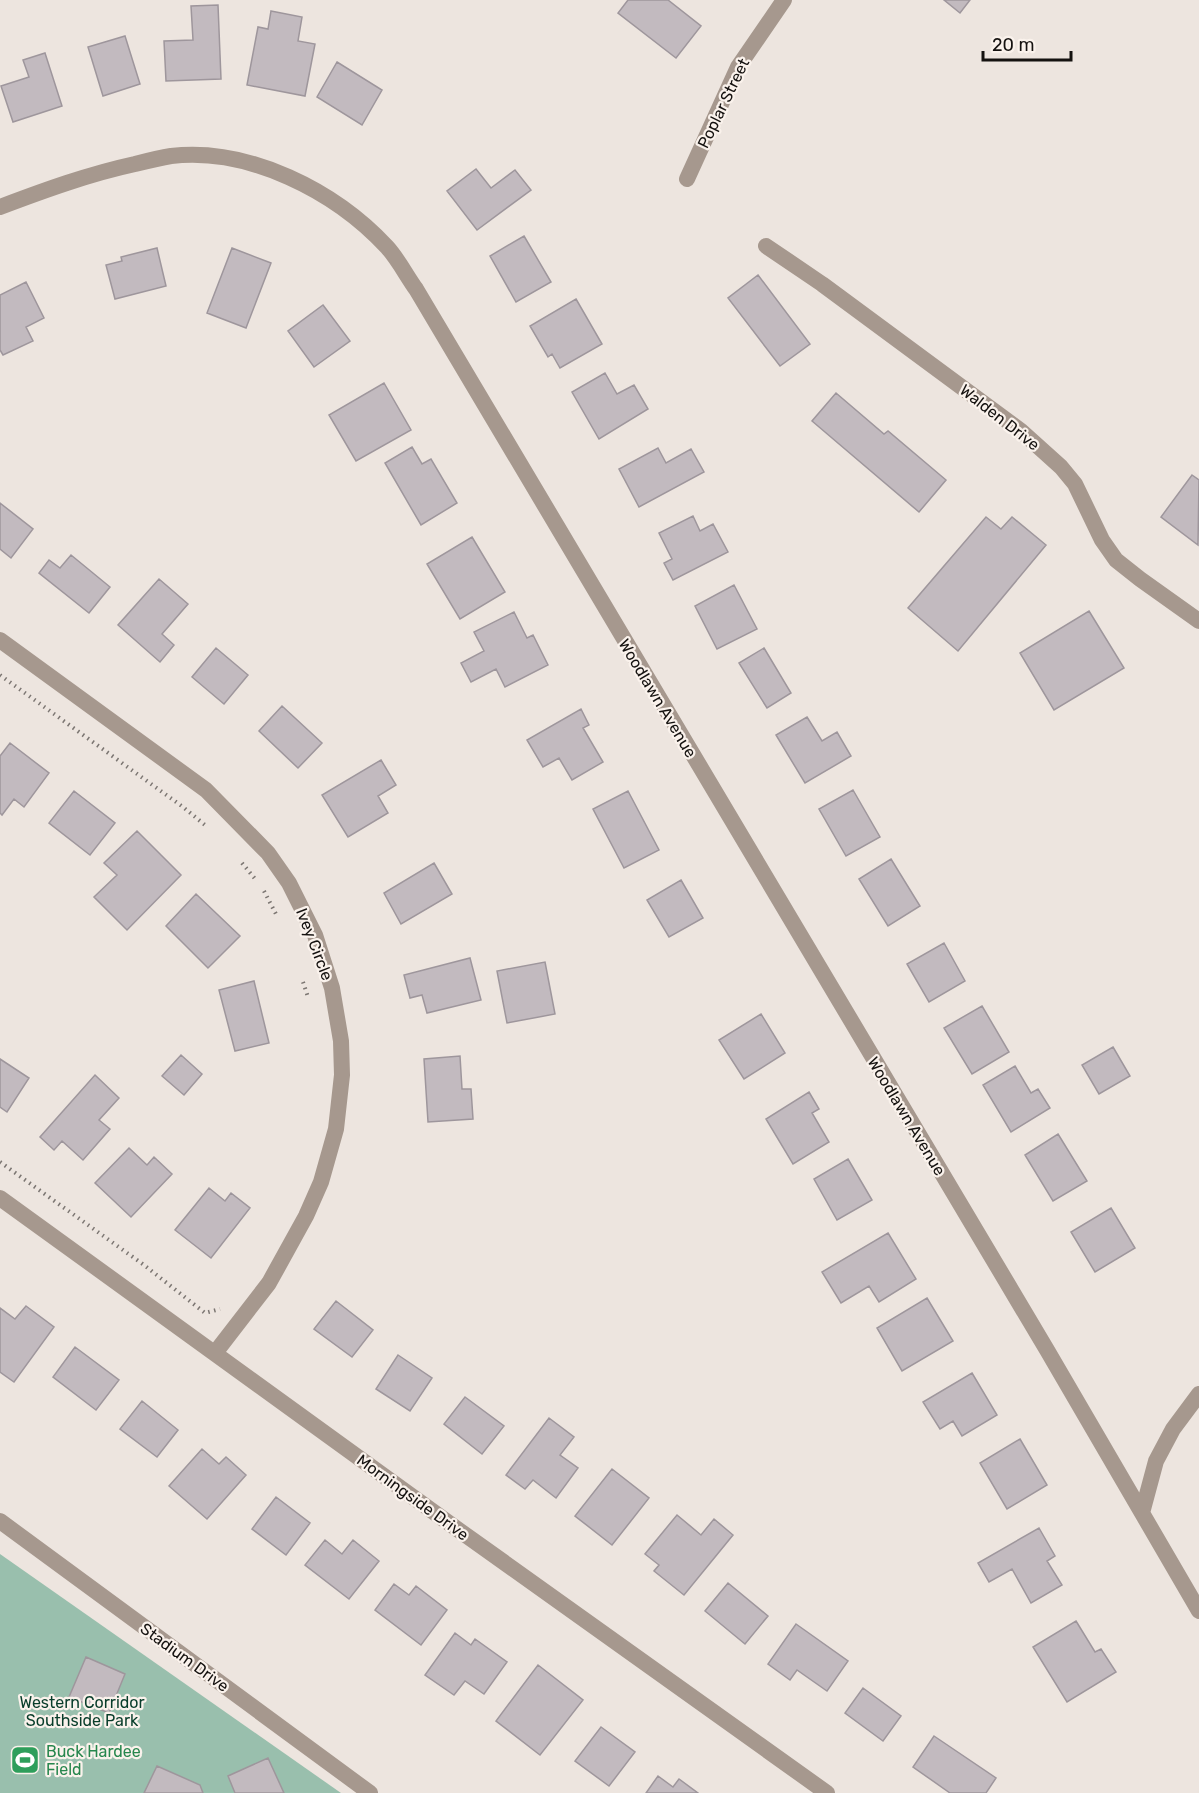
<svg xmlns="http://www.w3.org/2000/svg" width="1199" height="1793" font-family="Rubik,sans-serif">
<rect width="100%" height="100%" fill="#ede5df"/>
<!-- green -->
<path fill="#99bfad" d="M0 1554 341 1793H0Z"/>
<!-- building -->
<path fill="#c2babf" stroke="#9e969c" stroke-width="1.5" d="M628 0H668L701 26 676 58 618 13Z
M944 0H970L960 13Z
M218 5 221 79 166 81 164 41 193 40 191 6Z
M271 11 302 17 298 41 315 44 305 96 247 85 258 27 268 29Z
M125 36 140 84 103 96 88 47Z
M45 53 62 106 13 122 1 86 29 77 23 60Z
M337 62 382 90 362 125 317 97Z
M476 169 491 188 515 170 531 190 477 230 447 191Z
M524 236 551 282 516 302 490 256Z
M157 248 166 286 115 299 106 265 122 261 121 257Z
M232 248 271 263 246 328 207 313Z
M758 275 810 344 780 366 728 298Z
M26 282 44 318 26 327 33 341 3 355 0 350V295Z
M576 299 602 344 560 368 552 354 548 357 530 326Z
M323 305 350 341 314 367 288 331Z
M605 373 617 394 634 385 648 409 599 439 572 392Z
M384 383 411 430 356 461 329 415Z
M836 393 884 434 888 431 946 480 919 512 812 421Z
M412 447 422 464 431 459 457 503 421 525 385 463Z
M658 448 666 463 691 449 704 472 639 507 619 469Z
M1192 475 1199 480 1198 545 1161 517Z
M0 503 33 529 11 558 0 549Z
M693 516 700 531 713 524 728 552 673 580 664 563 672 559 659 533Z
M986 517 1001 529 1012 517 1046 545 958 651 908 608Z
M472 537 505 592 460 619 427 564Z
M71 555 110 587 89 613 39 573 49 560 60 568Z
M159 579 188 604 162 634 174 645 160 662 118 625Z
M734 585 757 629 717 649 695 606Z
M1089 611 1124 668 1054 710 1020 653Z
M514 612 527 638 533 635 548 665 505 687 496 669 471 682 461 663 484 651 474 632Z
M216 648 248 675 224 704 192 677Z
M764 648 791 693 767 708 739 663Z
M282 706 322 743 298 768 259 731Z
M581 709 589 725 583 728 603 762 572 780 559 758 543 767 527 740Z
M807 717 822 741 837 732 851 756 805 783 776 735Z
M10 743 49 773 24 807 14 799 2 815 0 813V756Z
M381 760 396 785 378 796 388 813 348 837 322 795Z
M853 790 880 837 846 856 819 809Z
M74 791 115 823 90 855 49 823Z
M628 791 659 850 624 868 593 809Z
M137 831 181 875 127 930 94 897 117 875 104 863Z
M891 859 920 906 888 926 859 879Z
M434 863 452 894 401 924 384 893Z
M681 880 703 918 669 937 647 900Z
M196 894 240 936 208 968 166 926Z
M944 943 965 981 929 1002 907 964Z
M470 958 481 1000 427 1013 422 995 410 998 404 975Z
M545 962 555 1014 507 1023 497 971Z
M254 981 269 1043 235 1051 219 990Z
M982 1006 1009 1052 972 1074 944 1028Z
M761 1014 785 1053 744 1079 719 1040Z
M1113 1047 1130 1076 1099 1094 1082 1065Z
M181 1055 202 1074 184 1095 162 1076Z
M460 1056 462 1089H471L473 1119 428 1122 424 1059Z
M0 1059 29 1078 7 1112 0 1107Z
M1015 1066 1031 1093 1038 1089 1050 1108 1011 1132 983 1085Z
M95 1075 119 1098 99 1120 110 1129 83 1160 62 1141 54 1150 40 1137Z
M809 1092 819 1109 812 1113 829 1142 793 1164 766 1119Z
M1058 1134 1087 1181 1053 1201 1025 1155Z
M129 1148 147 1165 154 1157 172 1174 131 1217 95 1183Z
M848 1159 872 1200 837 1220 814 1179Z
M209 1188 225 1201 231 1193 250 1208 211 1258 175 1230Z
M1111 1208 1135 1248 1095 1272 1071 1232Z
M888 1233 916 1279 879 1302 869 1286 841 1303 822 1272Z
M927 1298 953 1341 902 1371 877 1328Z
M336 1301 373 1330 352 1357 314 1329Z
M26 1306 54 1327 14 1382 0 1372V1308L15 1319Z
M75 1347 119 1380 96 1410 53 1377Z
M398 1355 432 1378 410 1411 376 1389Z
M972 1373 997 1415 962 1436 953 1421 940 1429 923 1402Z
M465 1397 504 1426 482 1454 444 1424Z
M142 1401 178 1430 157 1457 120 1429Z
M549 1418 574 1437 560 1455 578 1468 556 1498 533 1480 525 1489 506 1475Z
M1020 1439 1047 1485 1007 1509 980 1463Z
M202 1449 219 1464 226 1457 246 1475 207 1519 169 1486Z
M612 1469 649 1498 612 1545 575 1516Z
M276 1497 310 1523 286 1555 252 1529Z
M677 1515 701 1535 714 1519 733 1535 684 1595 654 1571 659 1565 645 1554Z
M1039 1528 1055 1556 1047 1561 1062 1585 1031 1603 1012 1569 989 1582 978 1563Z
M325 1540 342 1554 353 1540 379 1561 349 1599 305 1565Z
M728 1583 768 1616 745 1644 705 1611Z
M394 1584 409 1595 416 1586 447 1610 421 1645 375 1610Z
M1076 1621 1095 1652 1101 1649 1116 1672 1067 1702 1033 1647Z
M796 1624 848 1661 827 1691 797 1670 790 1680 768 1664Z
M455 1633 471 1645 475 1639 507 1662 484 1694 465 1681 454 1695 425 1675Z
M86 1657 125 1674 109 1713 69 1697Z
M538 1665 583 1700 540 1755 496 1721Z
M863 1688 901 1716 883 1741 845 1713Z
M601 1727 635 1752 609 1786 575 1761Z
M934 1736 996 1778 986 1793H950L913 1767Z
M268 1758 284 1793H235L228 1776Z
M157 1766 200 1785 203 1793H144Z
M658 1776 673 1787 679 1779 698 1793H646Z"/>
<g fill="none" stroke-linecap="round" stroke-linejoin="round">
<!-- path -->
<path stroke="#7c7672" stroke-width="4" stroke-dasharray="1.5 4.5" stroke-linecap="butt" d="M0 675 183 807 205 825
M242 863 256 880
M264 891 277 916
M303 982 308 997
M0 1162 144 1265 205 1313 220 1309"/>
<!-- minor -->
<path stroke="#a6988e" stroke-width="16" d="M687 179 738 67 784 0
M0 207C45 190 89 174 135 164 147 161 159 158 171 156 249 147 335 191 387 247 398 259 406 275 416 289L1047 1350 1142 1513
M766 246 822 284 1021 431 1061 467 1075 484 1102 540 1116 560 1140 579 1199 621
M0 640 206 790 268 853 289 883 315 935 332 988 341 1041 342 1075 336 1129 321 1182 306 1216 269 1283 215 1353
M0 1198 453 1526 827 1793
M1199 1394 1173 1429 1156 1461 1142 1513 1199 1611
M0 1521 370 1793"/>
</g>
<!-- icons -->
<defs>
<g id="stadium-square" transform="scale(1.5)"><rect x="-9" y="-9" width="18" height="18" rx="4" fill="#2e9e5b" stroke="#faf2ec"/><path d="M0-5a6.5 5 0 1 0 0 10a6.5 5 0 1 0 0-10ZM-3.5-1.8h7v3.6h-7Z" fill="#fff"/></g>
</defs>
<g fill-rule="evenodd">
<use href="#stadium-square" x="25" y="1760"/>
</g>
<g text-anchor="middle" stroke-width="4.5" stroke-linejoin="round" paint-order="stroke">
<!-- street labels -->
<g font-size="16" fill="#151210" stroke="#faf2ec">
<text transform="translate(723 103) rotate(-64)" y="6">Poplar Street</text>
<text transform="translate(1000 417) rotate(38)" y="6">Walden Drive</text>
<text transform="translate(658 698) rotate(59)" y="6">Woodlawn Avenue</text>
<text transform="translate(315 944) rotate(69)" y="6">Ivey Circle</text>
<text transform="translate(907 1116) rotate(59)" y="6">Woodlawn Avenue</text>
<text transform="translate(413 1497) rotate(36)" y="6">Morningside Drive</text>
<text transform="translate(185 1657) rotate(36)" y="6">Stadium Drive</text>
</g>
<!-- park labels -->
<g font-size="16" fill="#083d2a" stroke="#faf2ec">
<text x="82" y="1708">Western Corridor<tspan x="82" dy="18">Southside Park</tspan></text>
</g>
<!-- leisure labels -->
<g font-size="16" fill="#27864d" stroke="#faf2ec" text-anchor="start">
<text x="46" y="1757">Buck Hardee<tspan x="46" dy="18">Field</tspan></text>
</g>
</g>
<!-- scale -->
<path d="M983 51v9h88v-9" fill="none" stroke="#151210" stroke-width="3"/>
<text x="992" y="51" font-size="18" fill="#151210" stroke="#faf2ec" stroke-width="4.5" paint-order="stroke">20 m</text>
</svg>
